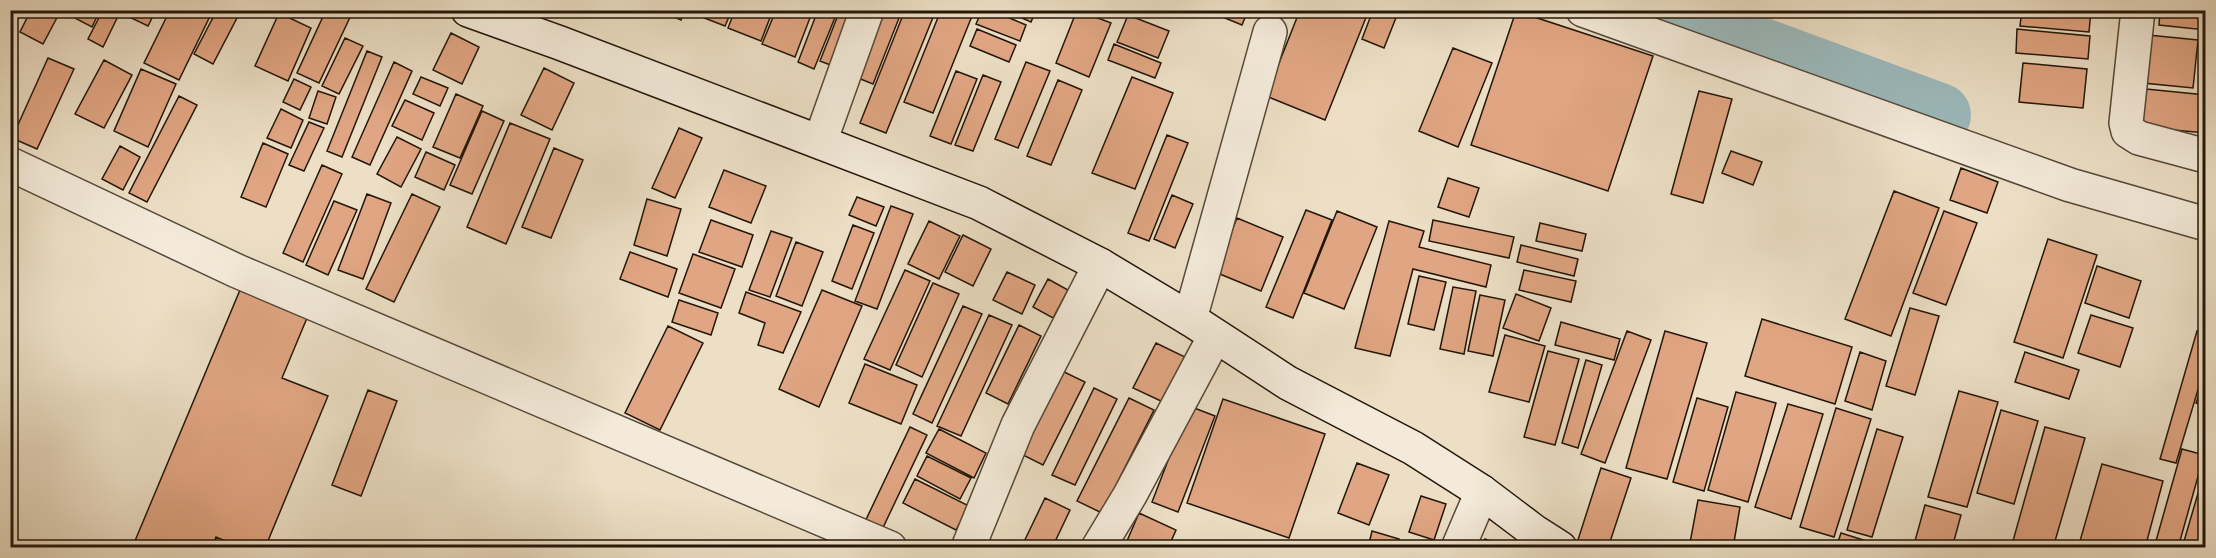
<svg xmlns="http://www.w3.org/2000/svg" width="2216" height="558" font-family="'IM FELL DW Pica',serif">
<rect width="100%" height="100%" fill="#ecdfc5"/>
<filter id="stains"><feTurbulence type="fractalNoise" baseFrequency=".00333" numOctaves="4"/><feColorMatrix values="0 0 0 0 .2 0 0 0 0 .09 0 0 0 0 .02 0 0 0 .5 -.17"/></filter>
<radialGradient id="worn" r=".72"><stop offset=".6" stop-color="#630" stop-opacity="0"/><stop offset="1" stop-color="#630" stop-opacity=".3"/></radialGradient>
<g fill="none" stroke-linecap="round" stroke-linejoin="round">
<!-- river -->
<path stroke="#9cbabd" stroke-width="64" d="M1653 10 1939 115"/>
</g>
<!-- building -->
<path fill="#e0a582" stroke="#23160a" stroke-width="1.5" d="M31 10H61L43 44 20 32Z
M69 10H100L92 27 67 14Z
M103 10H121L103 47 88 39Z
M127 10H156L148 26 125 15Z
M170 10H213L179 80 144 63Z
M217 10H232L239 14 213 64 194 54Z
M326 10 353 11 319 83 297 73Z
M662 10H685L681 20 662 12Z
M690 10H732L725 26 689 12Z
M735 10H773L761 41 728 28Z
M776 10H813L795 57 762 44Z
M818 10H838L814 69 798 62Z
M840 10H865L841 69 820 61Z
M874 10H894L901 13 873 84 848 74Z
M905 10H936L886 133 860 123Z
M941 10 974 11 933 113 904 102Z
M982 10H991L1026 25 1020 41 976 24Z
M1004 10H1036L1031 22Z
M1077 10 1111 23 1089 77 1056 63Z
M1228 10H1248L1242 25 1225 18Z
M1300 10H1369L1325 120 1266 96Z
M1373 10H1399L1384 48 1362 39Z
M2022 10H2091L2089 32 2020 26Z
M2160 10H2206V30L2159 25Z
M1516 11 1653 56 1608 191 1471 145Z
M279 13 311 28 288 81 255 66Z
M1128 15 1169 31 1158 58 1117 42Z
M977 29 1016 45 1009 62 970 46Z
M2017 29 2090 36 2088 59 2016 53Z
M451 33 479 47 462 84 433 70Z
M2148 35 2198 40 2193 88 2143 83Z
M345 38 363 46 339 94 322 86Z
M1114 44 1161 63 1155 78 1108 60Z
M1453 48 1492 63 1458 147 1419 131Z
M367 51 382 57 342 157 327 151Z
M48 58 74 69 37 149 12 138Z
M104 60 132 75 104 128 75 114Z
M394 62 412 71 370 165 352 157Z
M1026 62 1050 71 1018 148 995 139Z
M2023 63 2087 69 2083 108 2019 102Z
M544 68 574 83 552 130 521 115Z
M141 69 176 84 148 147 114 131Z
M956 71 977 79 951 144 930 136Z
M983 75 1001 82 973 151 955 145Z
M421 77 448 88 440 106 413 94Z
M1132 77 1173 93 1135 189 1092 173Z
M294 79 311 87 300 110 283 102Z
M1058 80 1082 90 1051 165 1027 156Z
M2146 89 2206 95V133L2141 127Z
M318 91 336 97 327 124 309 118Z
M1699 91 1732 99 1703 203 1671 194Z
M456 94 483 106 460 158 433 147Z
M179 96 197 105 147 202 129 193Z
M405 100 434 113 422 140 392 126Z
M281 109 303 120 291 148 267 138Z
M482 111 504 121 472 194 450 185Z
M309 122 324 128 304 171 289 165Z
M510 123 550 139 506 244 467 227Z
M679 128 702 138 675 198 652 188Z
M1167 135 1188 143 1149 241 1128 233Z
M397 137 421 149 401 187 377 174Z
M263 143 288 154 266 207 241 197Z
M120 146 140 157 123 190 102 179Z
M554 148 583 160 551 238 522 227Z
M1731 151 1762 162 1753 185 1722 173Z
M426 152 455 165 444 190 415 177Z
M322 165 342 174 303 262 283 253Z
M1961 168 1998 182 1987 213 1950 200Z
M724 170 766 186 751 223 709 207Z
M1448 178 1479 188 1469 217 1438 207Z
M1894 191 1939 208 1891 336 1845 319Z
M367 194 391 203 363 279 338 270Z
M412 194 440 207 394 302 366 289Z
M1172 195 1193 204 1175 248 1154 239Z
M857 197 884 207 876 226 849 215Z
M647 199 681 209 667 256 634 245Z
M334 201 357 210 328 275 306 265Z
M891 206 913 214 877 309 855 301Z
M1306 210 1332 220 1293 318 1266 307Z
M1337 211 1377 227 1344 309 1304 293Z
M1944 211 1977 223 1946 305 1913 293Z
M1237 218 1283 237 1261 291 1215 272Z
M711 220 753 235 742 267 699 252Z
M1433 220 1514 237 1509 258 1429 241Z
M929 221 960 236 939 279 908 264Z
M1389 221 1424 231 1419 247 1491 265 1486 287 1413 269 1390 356 1355 348Z
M1540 223 1586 234 1582 251 1536 241Z
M853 225 874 233 852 289 832 281Z
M771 231 792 238 770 297 749 290Z
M963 235 991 249 973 286 945 272Z
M2048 239 2097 255 2063 358 2014 342Z
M796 242 823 252 802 306 776 296Z
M1521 245 1578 259 1574 276 1517 262Z
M630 252 677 269 668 297 620 279Z
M693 254 735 269 721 308 679 293Z
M2097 266 2141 281 2129 318 2085 303Z
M905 270 930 281 890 370 864 359Z
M1524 270 1576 281 1571 302 1519 290Z
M1007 272 1035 285 1022 314 993 300Z
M1419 276 1446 282 1434 330 1408 324Z
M1048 279 1068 290 1053 318 1033 307Z
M933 283 959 294 922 377 896 365Z
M1453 287 1476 291 1464 354 1440 349Z
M240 290 307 318 282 378 328 396 265 548H242L216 537 212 548H132Z
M822 290 862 306 819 407 779 389Z
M746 292 801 312 783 353 758 345 765 323 739 313Z
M1516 294 1551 308 1539 341 1503 328Z
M1480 295 1505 300 1493 356 1468 351Z
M679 300 718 313 711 335 672 322Z
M963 306 982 314 932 423 913 414Z
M1910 308 1939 316 1915 395 1886 386Z
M989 315 1012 325 961 436 937 426Z
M2091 315 2133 328 2120 367 2078 353Z
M1762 319 1852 347 1835 404 1745 376Z
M1561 322 1620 339 1614 360 1555 345Z
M1019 325 1041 336 1008 404 986 393Z
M668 326 703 343 660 430 625 413Z
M1627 331 1651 340 1605 463 1581 454Z
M1665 331 1707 343 1667 479 1626 468Z
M2197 331 2206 334V363L2176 463 2160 459Z
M1505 335 1545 346 1529 402 1489 392Z
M1156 343 1185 357 1163 402 1133 388Z
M1548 351 1579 359 1555 445 1524 437Z
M1860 352 1886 361 1872 410 1845 401Z
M2025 352 2079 370 2069 399 2015 382Z
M1586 360 1602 365 1578 448 1562 443Z
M865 364 917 385 901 424 849 403Z
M1058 369 1085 382 1043 465 1017 452Z
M2206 374V406L2196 403Z
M1094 388 1117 399 1075 485 1052 475Z
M368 390 397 401 361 496 332 485Z
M1959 391 1998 402 1967 507 1928 497Z
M1736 392 1776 403 1748 502 1708 490Z
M1129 398 1154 410 1102 513 1077 501Z
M1697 398 1728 407 1704 491 1673 482Z
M1223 399 1325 434 1289 538 1187 503Z
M1788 404 1823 414 1791 519 1755 507Z
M1189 406 1215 416 1178 512 1152 502Z
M1836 408 1871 419 1834 537 1800 527Z
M2001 410 2038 421 2014 504 1977 493Z
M910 427 927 435 879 536 862 528Z
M2045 427 2085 438 2053 548H2011Z
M939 429 986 453 974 478 926 453Z
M1877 429 1903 437 1872 537 1847 530Z
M2182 449 2204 455 2178 548H2154Z
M927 456 971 478 960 499 917 476Z
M1357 463 1389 475 1369 525 1338 513Z
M2102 464 2163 481 2145 548H2078Z
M2206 466V548H2182Z
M1601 468 1631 478 1608 548H1593L1577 543Z
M915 479 969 506 956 530 903 503Z
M1421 496 1446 504 1434 540 1409 532Z
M1045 498 1070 510 1052 548H1021Z
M1698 500 1740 507 1733 548H1689Z
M1925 505 1961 515 1952 548H1913Z
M1139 513 1176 530 1168 548H1124Z
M1372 531 1399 539 1397 548H1368Z
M1841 533 1873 543 1871 548H1836Z
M1485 539 1505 547 1504 548H1481Z
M1407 542 1423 548H1405Z"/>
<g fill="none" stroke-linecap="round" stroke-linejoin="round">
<!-- street casing -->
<g stroke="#554839" stroke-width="36">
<path id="street" d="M1583 10 2070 185 2206 224
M2138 10 2126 123 2128 131 2139 138 2206 156
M820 142 867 10
M10 164 237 271 890 548
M1190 319 1270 32
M968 548 1018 425 1100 265
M1098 548 1130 495 1215 336
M1458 548 1482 492"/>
</g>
<!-- secondary casing -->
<g stroke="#23160a" stroke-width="36">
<path id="secondary" d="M468 10 560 43 979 203 1100 265 1190 319 1288 383 1413 448 1482 492 1535 532 1560 548"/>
</g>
<!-- street -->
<use href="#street" stroke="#f3ead9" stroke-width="33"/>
<!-- secondary -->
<use href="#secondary" stroke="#f3ead9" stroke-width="33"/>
</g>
<!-- margin -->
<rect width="2216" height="558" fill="none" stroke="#ecdfc5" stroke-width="36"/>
<rect x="12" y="12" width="2192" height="534" fill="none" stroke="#23160a" stroke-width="3"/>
<rect x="18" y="18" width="2180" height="522" fill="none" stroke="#23160a" stroke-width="1.5"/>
<rect width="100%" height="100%" filter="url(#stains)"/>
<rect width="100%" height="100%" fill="url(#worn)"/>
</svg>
